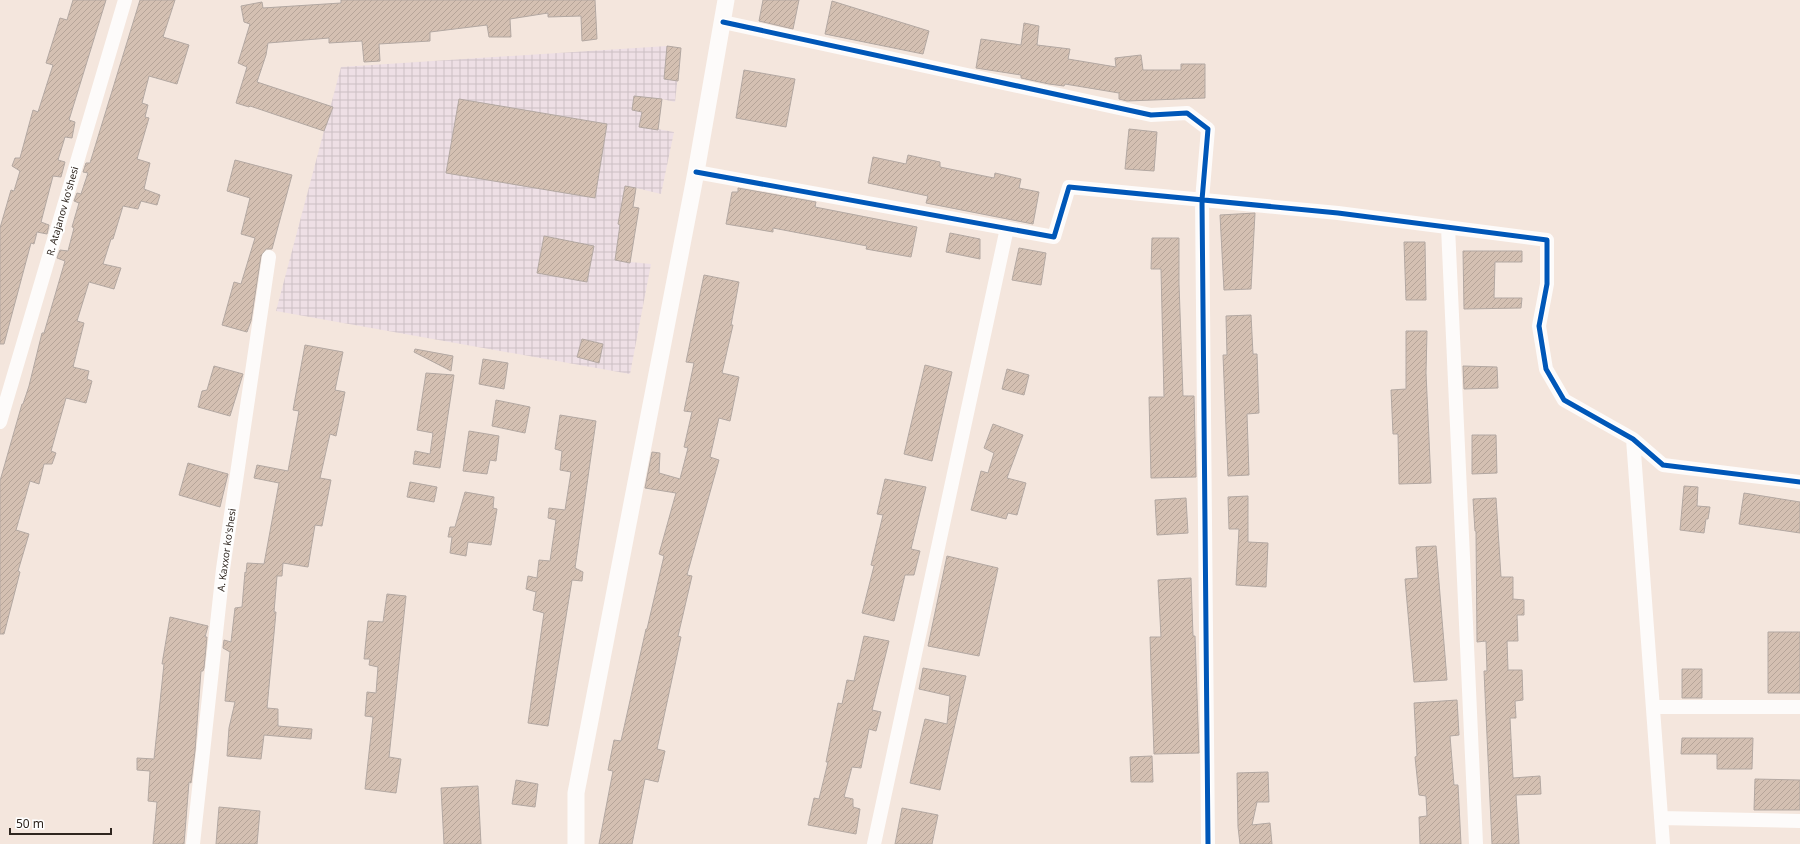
<svg xmlns="http://www.w3.org/2000/svg" width="1800" height="844" font-family="'Noto Sans',sans-serif">
<defs>
<pattern id="industrial-grid" width="8" height="8" patternUnits="userSpaceOnUse"><rect width="8" height="8" fill="#eedfe5"/><path d="M0 4h8M4 0v8" fill="none" stroke="#ccbfc4"/></pattern>
<pattern id="building-hatch" width="6" height="6" patternUnits="userSpaceOnUse"><rect width="6" height="6" fill="#d4c0b2"/><path d="M-1 1l2-2M0 6l6-6M5 7l2-2" fill="none" stroke="#b6a599"/></pattern>
</defs>
<rect width="100%" height="100%" fill="#f4e6dd"/>
<!-- industrial -->
<path fill="url(#industrial-grid)" d="M667 46 681 48 675 102 662 99 658 129 674 132 661 194 636 188 633 207 635 228 630 262 651 264 630 374 276 311 341 67Z"/>
<!-- building -->
<path fill="url(#building-hatch)" stroke="#b3a8a2" d="M73 0H106L69 120 75 122 72 138 65 137 58 160 65 162 61 177 53 176 41 222 49 225 47 234 37 232 34 244 31 243 4 344H0V228L11 190 14 191 20 171 12 166 15 158H20L33 110 38 112 53 65 46 63 60 18 67 20Z
M140 0H175L163 37 189 45 177 84 149 76 142 103 148 105 145 117 149 118 137 159 150 163 144 189 160 195 157 205 141 201 138 209 123 206 113 239H111L103 264 121 268 114 289 89 282 77 321 84 323 73 367 89 371 87 379 92 381 86 403 66 398 51 451 56 453 52 464H44L39 484 30 481 16 530 29 534 18 571 20 572 4 634H0V481L22 404H23L29 386 42 333H44L65 261 57 258 60 250 68 251 74 228 72 227 79 203 74 201 77 193 81 194 88 173 83 172 86 163H90Z
M341 0H595L597 39 582 41 581 16 548 17V13L510 19 511 37H489L487 25 430 32V41L379 44 380 61 364 62 362 41 329 43V38L268 43 266 55 257 82 333 107 324 131 250 106 249 107 236 103 247 67 238 63 250 24 244 22 241 6 262 2 263 8 341 3Z
M763 0H799L793 29 759 21Z
M832 1 929 31 923 54 825 34Z
M1024 23 1039 26 1037 45 1070 49 1068 59 1116 67 1115 58 1141 55 1143 70H1181V64H1205V98L1127 101 1119 99V93L1065 84 1064 86 1049 84 1021 78V75L976 68 981 39 1021 45Z
M667 46 681 48 678 81 664 79Z
M744 70 795 79 786 127 736 118Z
M634 96 662 99 658 130 639 127 642 112 632 110Z
M459 99 607 124 595 198 446 173Z
M1129 129 1157 132 1154 171 1125 169Z
M908 155 940 162V167L994 178 995 173 1021 179 1019 188 1039 192 1033 224 926 203 928 196 868 183 873 157 906 164Z
M235 160 292 175 272 249H266L261 256 251 321 247 332 222 325 234 282 241 284 255 238 241 234 250 198 227 191Z
M625 186 636 188 633 207 639 208 630 263 615 260 620 225 618 224Z
M738 188 816 202 815 207 917 227 911 257 866 249 867 246 773 228V232L726 224 732 192H738Z
M1255 213 1251 289 1224 290 1220 215Z
M950 233 980 239V259L946 252Z
M544 236 594 246 587 282 537 273Z
M1152 238H1179V284L1183 396H1194L1196 477 1151 478 1149 397H1164L1161 269H1151Z
M1404 242H1425L1426 300H1406Z
M1019 248 1046 253 1041 285 1012 280Z
M1463 251H1522V262H1495L1494 298H1522L1521 308 1464 309Z
M704 275 739 282 731 325H733L722 373 739 377 730 421 719 418 710 457 719 460 687 575 692 576 678 636 681 637 657 749 665 751 658 782 645 779 632 844H599L613 771 608 770 614 740 621 741 646 629H647L664 556 659 554 676 493 645 488 652 452 660 453 659 473 680 479 688 448 684 447 692 412 684 411 694 363 686 362Z
M1251 315 1253 354H1257L1259 413 1247 414 1249 475 1228 476 1223 355H1227L1226 316Z
M1406 331H1427L1426 373 1431 483 1399 484 1398 434H1393L1391 390 1406 389Z
M582 339 603 344 599 363 577 357Z
M305 345 343 352 335 390 345 392 336 436 330 434 320 478 331 480 322 526 315 525 308 567 283 563 282 576H277L274 612H276L267 708 278 709V726L312 729 311 739 264 735 261 759 227 756 229 728 235 702 225 701 230 652 223 648 224 640 231 642 235 608 242 607 245 572 246 573 247 563 264 564 279 483 254 478 257 465 288 471 299 411 293 410Z
M415 349 453 356 451 371 414 352Z
M483 359 508 363 504 389 479 384Z
M925 365 952 372 932 461 904 454Z
M214 366 243 374 230 416 198 407 202 391 207 390Z
M1463 366 1497 367 1498 388 1464 389Z
M1007 369 1029 375 1024 395 1002 389Z
M426 373 454 375 440 468 413 464 415 451 430 454 433 433 417 430Z
M496 400 530 407 525 433 492 426Z
M560 415 596 421 575 568 583 572 582 581 572 580 548 726 528 723 544 613 533 610 536 592 526 589 528 576 537 578 539 560 550 561 556 520 548 518 549 508 565 510 571 472 560 470 562 451 555 449Z
M993 424 1023 435 1007 478 1026 483 1017 515 1008 513 1006 519 971 510 981 471 988 473 994 453 984 448Z
M469 431 499 436 496 461 490 460 487 474 463 471Z
M1472 435H1496L1497 473 1472 474Z
M188 463 228 474 220 507 179 495Z
M885 479 926 487 911 549 920 551 914 575H905L894 621 862 613 874 566 871 565 883 515 877 514Z
M410 482 437 487 434 502 407 497Z
M1684 486 1698 487 1697 506 1710 507 1708 519H1706L1704 533 1680 530Z
M465 492 494 497 493 508 497 509 491 545 468 542 466 556 450 553 452 537H448L450 527H455Z
M1744 493 1800 502V533L1739 524Z
M1248 496V542L1268 543 1266 587 1236 585 1239 529H1229L1228 497Z
M1186 498 1188 533 1157 535 1155 500Z
M1496 498 1501 577H1513V599L1524 600V615H1517L1518 641H1507L1508 670H1522L1523 700 1515 701 1516 718H1510L1513 778 1540 776 1541 794 1516 795 1519 844H1492L1484 671H1487L1486 641 1477 642 1476 531H1475L1473 499Z
M1436 546 1447 680 1414 682 1405 579 1418 578 1416 547Z
M947 556 998 568 979 656 928 646Z
M1191 578 1193 636H1195L1199 753 1154 754 1150 637H1161L1158 580Z
M387 594 406 596 389 757 401 759 396 793 365 789 373 717 365 716 367 692 376 693 378 667 369 665 370 659H364L368 621 383 622Z
M170 617 208 626 205 637H207L204 668 203 671H201L195 751 191 783 189 782 184 844H153L157 802 148 801 150 771 137 770V758L154 759 164 664H162Z
M1768 632H1800V693H1768Z
M864 636 889 641 872 710 881 712 876 731 869 729 861 768 852 767 844 797 853 799V807L860 809 856 834 808 825 814 798 819 799 828 762H826L838 703 842 704 847 680 854 681Z
M923 668 966 676 940 790 910 783 925 719 947 724 950 696 919 689Z
M1682 669H1702V698H1682Z
M1457 700 1459 735 1450 736 1454 785H1458L1461 844H1420L1419 817 1427 816 1426 796 1419 795 1415 757 1417 756 1414 703Z
M1682 738H1753L1752 769H1717V754H1681Z
M1152 756 1153 782H1131L1130 757Z
M1268 772 1269 802H1257L1252 825 1270 823 1272 844H1240L1238 827 1237 773Z
M1755 779 1800 780V810H1754Z
M516 780 538 784 535 807 512 804Z
M478 786 481 844H444L441 788Z
M219 807 260 811 257 844H216Z
M902 808 938 815 932 844H895Z"/>
<g fill="none" stroke-linecap="round" stroke-linejoin="round">
<!-- minor -->
<path stroke="#fdfbfa" stroke-width="14" d="M723 22 1151 115 1187 113 1208 129 1202 200 1208 844
M696 172 1054 237 1069 187 1338 213 1547 240V284L1539 326 1546 369 1564 400 1633 439 1663 465 1800 482
M1448 227 1476 844
M0 422 125 0
M1633 439 1663 844
M1653 707H1800
M1661 818 1800 821
M193 844 223 569 269 257
M874 844 1007 228"/>
<!-- tertiary -->
<path stroke="#fdfbfa" stroke-width="17" d="M576 844V793L696 172 726 0"/>
<!-- cycleway casing -->
<g stroke="#fff" stroke-width="8">
<path id="cycleway" d="M723 22 1151 115 1187 113 1208 129 1202 200 1208 844
M696 172 1054 237 1069 187 1338 213 1547 240V284L1539 326 1546 369 1564 400 1633 439 1663 465 1800 482"/>
</g>
<!-- cycleway -->
<use href="#cycleway" stroke="#0057b8" stroke-width="5"/>
</g>
<g text-anchor="middle" stroke-width="4" stroke-linejoin="round" paint-order="stroke">
<!-- street labels -->
<g font-size="10" fill="#2f261f" stroke="#fff">
<text transform="translate(62 211) rotate(-74)" y="4">R. Atajanov ko'shesi</text>
<text transform="translate(226 550) rotate(-82)" y="4">A. Kaxxor ko'shesi</text>
</g>
</g>
<!-- scale -->
<path d="M10 828v6h101v-6" fill="none" stroke="#2f261f" stroke-width="2"/>
<text x="16" y="828" font-size="12" fill="#2f261f" stroke="#ffffff" stroke-width="3" paint-order="stroke">50 m</text>
</svg>
